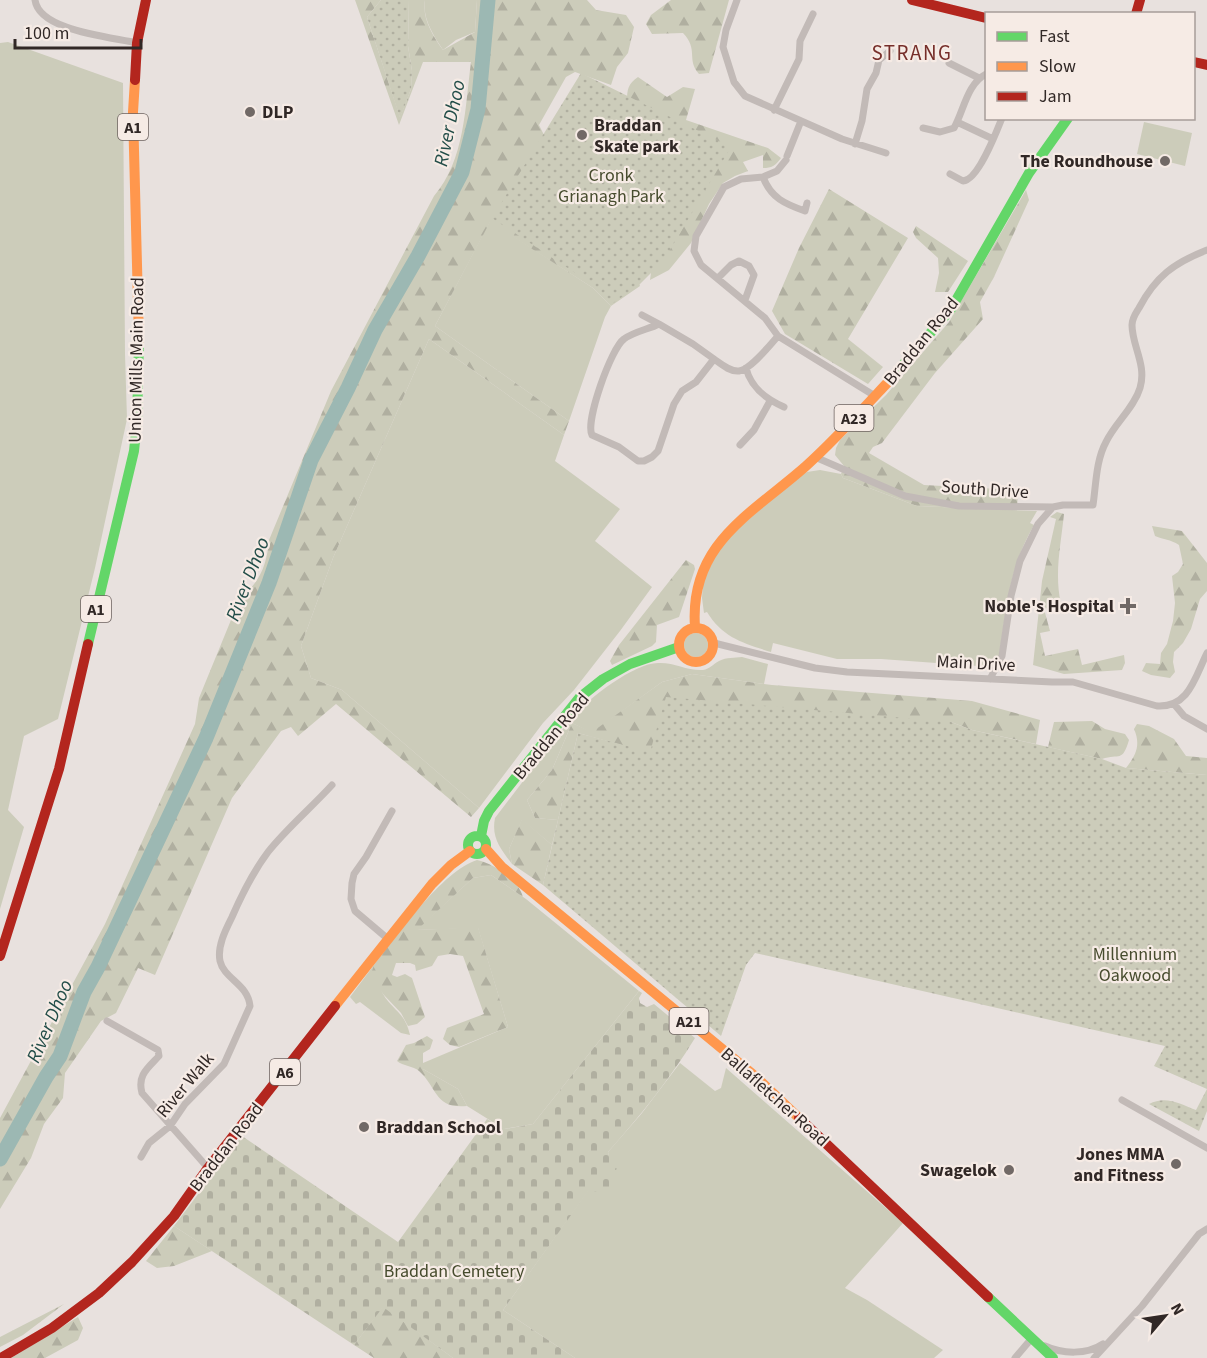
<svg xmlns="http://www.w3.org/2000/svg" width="1207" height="1358" font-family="'Source Sans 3',sans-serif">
<defs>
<pattern id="forest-firs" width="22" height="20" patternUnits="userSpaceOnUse" patternTransform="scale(1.5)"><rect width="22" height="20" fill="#ccccba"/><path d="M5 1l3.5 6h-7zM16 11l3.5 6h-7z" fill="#b0afa0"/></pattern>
<pattern id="cemetery-stones" width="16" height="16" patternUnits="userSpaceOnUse" patternTransform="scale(1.5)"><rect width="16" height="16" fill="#ccccba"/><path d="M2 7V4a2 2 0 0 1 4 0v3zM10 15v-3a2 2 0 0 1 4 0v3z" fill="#b0afa0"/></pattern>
<pattern id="park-dots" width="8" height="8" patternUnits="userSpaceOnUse" patternTransform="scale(1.5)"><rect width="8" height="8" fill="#ccccba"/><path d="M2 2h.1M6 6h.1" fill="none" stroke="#b0afa0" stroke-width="1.8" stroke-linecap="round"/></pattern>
</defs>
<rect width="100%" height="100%" fill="#e8e1de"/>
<!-- green -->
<path fill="#ccccba" d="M425 0H477L475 32 456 40 443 50C433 35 422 18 425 0Z
M8 42 123 83 125 354 127 419 95 568 58 719 24 736 8 810 24 827 0 909V43Z
M1144 122 1192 133 1185 166 1137 154Z
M490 221 593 288 611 306 605 317 569 421 435 326Z
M429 339 564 435 555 461 620 509 595 541 652 587 620 631 574 690 543 723 479 808 342 690 311 678 301 646 333 558Z
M820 470 841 474 843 478 917 506 1037 511 1030 523 1034 525C1008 571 1007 606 999 657L992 667 881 659H837L773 643 771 652C743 643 723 638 707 612L704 613 702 598 703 582 716 554 735 531 792 482 807 472Z
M684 645a12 12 0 1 1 24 0a12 12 0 1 1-24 0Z
M742 657 768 664 764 684 692 674 662 682 592 733 572 723 552 770 527 800 535 818 558 820 552 845 522 820 509 849 512 864C501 849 491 838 495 818L572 717C588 699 634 663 658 663 674 662 687 671 703 670 710 669 713 664 719 661 727 657 734 658 742 657Z
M491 875 526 899 639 991 533 1124 504 1129 467 1106 458 1089 423 1069V1063L508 1027 478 928 416 930 473 878Z
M374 965C377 974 379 986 383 994 393 1011 405 1012 410 1035L401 1033 360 1002 356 1004 350 997Z
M680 1063 715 1091 721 1088 726 1068 903 1223 845 1288 867 1300 943 1350 934 1358H575L503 1310 589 1189C602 1178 613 1171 608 1152L642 1113Z"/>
<!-- forest -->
<path fill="url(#forest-firs)" d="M355 0H381L367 17 400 117 411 89 412 71 408 46 409 0H425C422 18 432 35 443 50L475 32 477 0H587L596 10 626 15 634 27 628 53 617 67 611 85 575 72 566 77 539 125 549 145 637 278 640 286 611 306 593 288 490 222 435 326 569 421 564 435 429 339 333 558 301 646 311 678 342 690 479 808 471 817 336 704 298 736 291 727 281 731 232 798 155 975 138 968 116 1013 101 1021 65 1073 63 1098 44 1124 31 1158 0 1209V1118L105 924 195 724 199 698 240 598C260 583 267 564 269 540L331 391 434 196C465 160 465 107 471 62H423L399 125Z
M671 0H729L709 73 699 74C686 59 699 50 683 33L652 34 646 24 651 15Z
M638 77 667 97 683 87 695 89 686 120 768 148 781 158C775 166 772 168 763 168V155L743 162 748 171 735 176 723 183 709 204 691 243 669 270 650 280 652 265 627 101C627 89 628 84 638 77Z
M829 189 908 238 848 339 883 367 868 384 785 334 772 311 799 248Z
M1026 190 1029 200 994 277 980 302 983 319 935 373 882 443 873 447 869 453 924 485 1018 490 1017 510 917 506 843 478 841 474 844 466 835 455 836 448 840 440 886 395 949 322Z
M916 226 968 261 948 292H935L939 273 938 258 916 238 913 232Z
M1057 512 1064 514C1061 544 1054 574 1061 604L1044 609 1050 631 1040 633 1045 656 1078 649 1082 665 1124 655 1125 663 1122 670 1064 674 1033 665 1042 581 1056 519 1050 517Z
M1152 526 1182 531 1207 563V591L1200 599 1191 629 1183 643 1174 652 1173 662 1175 672 1170 678 1151 675 1142 671 1146 663 1160 664 1161 653 1167 644 1173 621 1175 603 1172 576 1178 572 1183 564 1179 545C1170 539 1164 540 1155 536Z
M686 560 694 565 695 569 679 617 657 625 656 642 652 646 612 665 610 661 619 645Z
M692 674 772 685 972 701 1040 720 1036 744 972 730 951 722 650 753 578 733 558 820 535 818 527 800 552 770 572 723 592 732 662 682Z
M1092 721 1105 729 1125 734 1129 740C1122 763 1120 753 1102 759L1048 747 1054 722Z
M1137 724 1149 726 1174 739 1186 756 1207 758V775L1126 768C1136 755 1141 745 1134 729Z
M522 819 552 845 543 885 512 864 509 849Z
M477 860C494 864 518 879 523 897L491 875 473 878 417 930 478 927 508 1027 459 1047 450 1045 443 1039 447 1028 484 1014 463 956 450 954 438 956 432 966 416 971 415 965 410 963H396L392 975 397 977 405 974 412 978 425 1017 417 1024 408 1026 401 1013 383 994 371 974 374 965C397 936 442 871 477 860Z
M427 1036 433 1040 430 1049 423 1053V1069L458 1089 467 1106C434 1109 438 1088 419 1071 413 1066 403 1066 397 1061L406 1045 414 1043Z
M174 1226 212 1251 174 1266 157 1268 146 1261Z
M64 1304 23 1335 0 1347V1337Z
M383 1306 453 1358H374L354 1345Z
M78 1317 83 1328 78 1340 45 1358H11Z"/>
<!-- cemetery -->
<path fill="url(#cemetery-stones)" d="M639 991 642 993 639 998 640 1003 647 1007 654 1004 695 1038C670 1079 640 1116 608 1152L611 1163 617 1169 606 1175 618 1186 613 1195 589 1190 503 1310 575 1358H453L383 1307 354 1345 174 1226 242 1136 398 1242 487 1119 505 1129 533 1124Z"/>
<!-- park -->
<path fill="url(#park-dots)" d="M381 0H409L408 46 412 71 411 89 400 118 367 17Z
M581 73 731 147 664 260 639 285 612 304 595 286 492 218Z
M666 697 951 722 972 730 1102 759 1126 768 1207 775V1089L1154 1066 1165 1046 755 953 746 965 721 1036 543 885 578 733 650 752Z
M1207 1089V1111L1199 1131 1149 1104C1166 1095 1180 1104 1196 1110Z"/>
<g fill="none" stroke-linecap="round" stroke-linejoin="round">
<!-- river -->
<path stroke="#9cb8b3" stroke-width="15" d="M0 1159 46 1077 60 1056 84 992 98 967 206 738 269 583 311 460 348 388 375 330 418 256 462 172 478 109 488 0"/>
<!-- street -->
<path stroke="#c2bab7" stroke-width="7" d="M35 0C39 31 112 37 137 43
M737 0 726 30 723 47 734 82 745 96 842 139 886 153
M949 63 979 78
M774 110 799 59 800 41 813 14
M957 122 993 139
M923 128 940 132 954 128C964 110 967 84 986 74
M855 144 862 121 867 89 876 73 879 60 890 51
M787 156 801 121
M786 160 777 171 763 177 741 179 724 187 696 236 694 251 701 265 765 318 778 336 875 396
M950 174 963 181C978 180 996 133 1002 118
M763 177C771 198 785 204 805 211L807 203
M718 278 731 265 739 261 749 266 754 275 745 300
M642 315 659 324
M714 359 693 344 659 324C649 329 633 332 624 339 611 348 585 422 592 435L619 447 638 461H644L652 457 658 451 674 404 682 391 696 382 714 359C721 364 730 372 739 371 751 369 770 345 778 336
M746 368C751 388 766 399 784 407
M740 445 754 430 770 401
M815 457 905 496 959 506 1053 507
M714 643 815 668 847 672 1052 682H1073L1157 706C1189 708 1195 677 1207 653
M990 679 1002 656 1011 596 1020 561 1038 524 1053 507 1063 505H1093C1096 485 1096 460 1106 442 1115 423 1134 408 1140 388 1147 365 1132 346 1132 325 1132 318 1136 313 1139 308 1156 276 1174 263 1207 250
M1174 704 1184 716 1207 729
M388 939 355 911 351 899 352 883 354 874 366 857 392 811
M107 1021 158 1050 159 1056C148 1068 137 1075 142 1093L208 1168
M1122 1100 1207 1148
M141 1157 149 1143 170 1126 185 1104 224 1064 250 1006C248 984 224 979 220 961 217 946 226 929 232 917 242 894 253 872 268 852 286 829 312 807 332 785
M1045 1346C1062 1354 1087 1355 1103 1344
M1015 1358 1032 1338
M1094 1358 1142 1306 1199 1234 1207 1229"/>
<!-- fast -->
<path stroke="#63d668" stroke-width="10" d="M889 381 951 309 1029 173 1068 118
M88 644 134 451 137 422 139 341
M468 845a9 9 0 1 1 18 0a9 9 0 1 1-18 0Z
M481 836 484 821 489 811 579 698 603 679 630 664 679 647
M988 1297 1053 1358"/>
<!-- slow -->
<path stroke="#ff974d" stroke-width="10" d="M135 80 133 112 139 341
M695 627C689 543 752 514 806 466 835 440 862 410 889 381
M679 645a17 17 0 1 1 34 0a17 17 0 1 1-34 0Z
M486 849 502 867 755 1076 799 1118
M335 1006 432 884 451 865 470 851"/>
<!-- jam -->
<path stroke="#b3261e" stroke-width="10" d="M912 0 986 18
M1136 14 1140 0
M1194 62 1207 65
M135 80 137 43 146 0
M0 956 59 769 88 644
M799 1118 988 1297
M1 1358 52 1328 99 1293 132 1262 174 1216 208 1168 335 1006"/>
</g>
<!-- markers -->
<g fill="#716966" stroke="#f6ebe5" stroke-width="2">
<circle cx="250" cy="112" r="6"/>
<circle cx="582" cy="135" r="6"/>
<circle cx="1165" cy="161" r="6"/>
<path d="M1125 597h6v6h6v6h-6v6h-6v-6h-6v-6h6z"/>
<circle cx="364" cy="1127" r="6"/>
<circle cx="1176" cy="1164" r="6"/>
<circle cx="1009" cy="1170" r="6"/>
</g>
<g text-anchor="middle" stroke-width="4.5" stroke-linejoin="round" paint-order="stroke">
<!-- shield labels -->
<g fill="#f6ebe5" stroke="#6c625f" stroke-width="1.5">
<rect x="118" y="114" width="30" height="26" rx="4.5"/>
<rect x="834.5" y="405" width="39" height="26" rx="4.5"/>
<rect x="81" y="596" width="30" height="26" rx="4.5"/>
<rect x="669.5" y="1008" width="39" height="26" rx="4.5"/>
<rect x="270" y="1059" width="30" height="26" rx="4.5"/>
</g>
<g font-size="16" font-weight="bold" fill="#312826">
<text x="133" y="133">A1</text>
<text x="854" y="424">A23</text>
<text x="96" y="615">A1</text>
<text x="689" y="1027">A21</text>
<text x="285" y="1078">A6</text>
</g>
<!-- poi labels -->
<g font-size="18" font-weight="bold" fill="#312826" stroke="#f6ebe5" text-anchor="end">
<text x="262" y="118" text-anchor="start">DLP</text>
<text x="594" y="131" text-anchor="start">Braddan<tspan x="594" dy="21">Skate park</tspan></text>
<text x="1153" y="167">The Roundhouse</text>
<text x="1114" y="612">Noble's Hospital</text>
<text x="376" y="1133" text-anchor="start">Braddan School</text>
<text x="1164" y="1160">Jones MMA<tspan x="1164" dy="21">and Fitness</tspan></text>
<text x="997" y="1176">Swagelok</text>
</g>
<!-- park labels -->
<g font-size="18" fill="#474c2e" stroke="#f6ebe5">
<text x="611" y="181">Cronk<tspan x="611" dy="21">Grianagh Park</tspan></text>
<text x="1135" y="960">Millennium<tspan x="1135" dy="21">Oakwood</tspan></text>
<text x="454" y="1277">Braddan Cemetery</text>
</g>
<!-- street labels -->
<g font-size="18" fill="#312826" stroke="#f6ebe5">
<text transform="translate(921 341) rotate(-51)" y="6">Braddan Road</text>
<text transform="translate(136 360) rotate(-89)" y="6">Union Mills Main Road</text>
<text transform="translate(985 489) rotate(4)" y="6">South Drive</text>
<text transform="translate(976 663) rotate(3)" y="6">Main Drive</text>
<text transform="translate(551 736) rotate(-50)" y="6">Braddan Road</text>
<text transform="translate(185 1085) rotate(-50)" y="6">River Walk</text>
<text transform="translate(775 1097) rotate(42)" y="6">Ballafletcher Road</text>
<text transform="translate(226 1147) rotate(-52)" y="6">Braddan Road</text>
</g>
<!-- water labels -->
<g font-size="20" font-style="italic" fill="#224d48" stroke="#f6ebe5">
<text transform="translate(449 123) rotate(-78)" y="7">River Dhoo</text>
<text transform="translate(247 579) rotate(-69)" y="7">River Dhoo</text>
<text transform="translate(49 1021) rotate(-67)" y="7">River Dhoo</text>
</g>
<!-- quarter labels -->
<g font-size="21" letter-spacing="1.5" fill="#762e2a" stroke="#f6ebe5">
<text x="912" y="60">STRANG</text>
</g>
</g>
<!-- legend -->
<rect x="985" y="12" width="210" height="108" fill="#f6ebe5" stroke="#a79d99" stroke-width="1.5"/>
<rect x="997" y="32" width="30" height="9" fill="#63d668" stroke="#a79d99" stroke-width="1.5"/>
<text x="1039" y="42" font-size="18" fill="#312826">Fast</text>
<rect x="997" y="62" width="30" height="9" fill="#ff974d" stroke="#a79d99" stroke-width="1.5"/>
<text x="1039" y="72" font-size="18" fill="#312826">Slow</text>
<rect x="997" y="92" width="30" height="9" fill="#b3261e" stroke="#a79d99" stroke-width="1.5"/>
<text x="1039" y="102" font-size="18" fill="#312826">Jam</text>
<!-- north arrow -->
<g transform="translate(1165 1316) rotate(61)" stroke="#f6ebe5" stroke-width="4.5" paint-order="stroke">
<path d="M0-4.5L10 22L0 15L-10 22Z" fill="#312826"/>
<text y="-9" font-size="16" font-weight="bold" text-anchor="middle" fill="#312826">N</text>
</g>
<!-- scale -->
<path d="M15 39v9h126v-9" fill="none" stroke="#312826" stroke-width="3"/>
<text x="24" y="39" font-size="18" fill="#312826" stroke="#f6ebe5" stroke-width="4.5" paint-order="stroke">100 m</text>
</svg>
